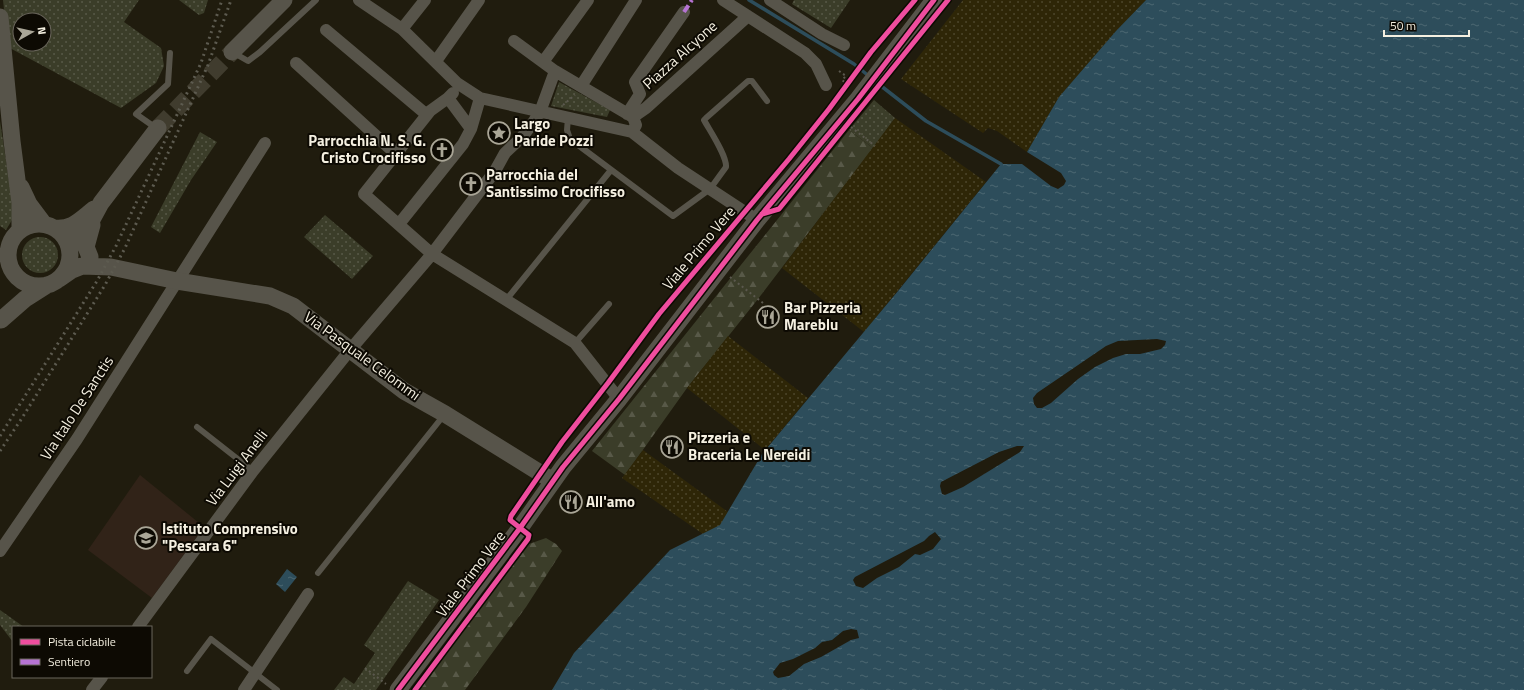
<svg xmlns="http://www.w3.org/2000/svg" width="1524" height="690" font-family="'Titillium Web',sans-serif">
<defs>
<pattern id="green-dots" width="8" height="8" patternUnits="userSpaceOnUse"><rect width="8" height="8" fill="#3b3d29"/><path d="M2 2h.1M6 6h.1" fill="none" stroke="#585948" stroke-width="1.8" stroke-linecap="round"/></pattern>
<pattern id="forest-firs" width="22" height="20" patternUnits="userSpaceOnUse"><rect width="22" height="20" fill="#3b3d29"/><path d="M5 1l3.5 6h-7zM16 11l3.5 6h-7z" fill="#585948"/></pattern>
<pattern id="sand-dots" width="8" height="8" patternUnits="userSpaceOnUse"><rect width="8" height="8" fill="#2e2607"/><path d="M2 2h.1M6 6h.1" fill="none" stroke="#4d462b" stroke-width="1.8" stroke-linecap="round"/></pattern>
<pattern id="water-ripples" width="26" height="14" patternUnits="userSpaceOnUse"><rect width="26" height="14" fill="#2d4d5b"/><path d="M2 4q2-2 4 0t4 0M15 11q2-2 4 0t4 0" fill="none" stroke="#4c6772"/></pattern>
</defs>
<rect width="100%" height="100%" fill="#201c0e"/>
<!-- education -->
<path fill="#312318" d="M140 475 204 527 152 598 88 550Z"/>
<!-- green -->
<path fill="url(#green-dots)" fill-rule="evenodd" d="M3 0H139L124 22 161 48 164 66 156 83 121 108 8 47ZM20 20H44V44H20Z
M179 0H208L204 13 199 15Z
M794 0H850L831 28 792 4Z
M559 82 610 110 607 117 551 106Z
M874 100 895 118 873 148 849 130Z
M0 121 10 187 15 204 12 220 6 230 0 226Z
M200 132 217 142 191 180 160 233 151 227Z
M325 215 373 256 352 279 304 237Z
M22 255a18 18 0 1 1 36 0a18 18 0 1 1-36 0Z
M408 581 439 600 376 690H334L344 677 354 684 375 653 364 645Z
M0 610 24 627H13V642L0 625Z"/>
<!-- forest -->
<path fill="url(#forest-firs)" d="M849 130 873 148 758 299 687 388 625 475 592 451Z
M546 538 556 544 562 551 526 607 465 690H419L529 544Z"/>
<!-- sand -->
<path fill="url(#sand-dots)" d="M963 0H1146L1116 31 1059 97 1027 152 997 131 988 128 983 133 901 79Z
M895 118 986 182 864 332 782 268Z
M728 336 808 398 765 450 687 388Z
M643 450 728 512 720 526 703 534 622 478Z"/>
<!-- water -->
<path fill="url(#water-ripples)" d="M1146 0H1524V690H552L574 653 670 550 720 525 762 454 898 291 1001 164H1022L1051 186 1058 189 1064 185 1066 181 1061 173 1027 152 1059 97 1116 31Z
M287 569 297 577 285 592 276 584Z"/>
<!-- pier -->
<path fill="#201c0e" d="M1157 339 1166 341 1165 345 1161 349 1140 354H1126L1113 358 1095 367 1078 379 1051 403 1042 408H1037L1034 404 1033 398 1037 393 1106 346 1118 341Z
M1017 446H1024L1020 452 963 487 945 495 942 494 940 486 941 482 999 452Z
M935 532 941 539 933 549 920 555 915 554 899 567 877 578 863 588 856 586 853 580 855 577 924 541 929 536Z
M851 629 857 630 859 638 851 640 821 657 804 664 789 676 778 678 774 675 773 672 780 663 793 659 815 648 822 642 832 640 843 631Z"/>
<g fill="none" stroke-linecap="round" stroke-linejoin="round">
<!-- stream -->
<path stroke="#2d4d5b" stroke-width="3.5" d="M749 0 854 64 870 77
M876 82 926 121 1001 164"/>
<!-- secondary-tunnel -->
<path stroke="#403c2e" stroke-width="17" stroke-dasharray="17 8" stroke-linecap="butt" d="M158 128 232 52"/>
<!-- path -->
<path stroke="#5b584e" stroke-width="2" stroke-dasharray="2 3" stroke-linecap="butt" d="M839 71 846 76 842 80 847 84
M563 105 575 95
M851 127 875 146
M730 277 763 303
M365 668 386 684"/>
<!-- lane -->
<path stroke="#57544a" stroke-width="6" d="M234 53 248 61 260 52 316 0
M568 118 567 130 570 139 673 216 710 189 726 167C727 156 710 131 704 120L706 118 748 81H752L767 101
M156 128 136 114 168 84 170 53
M506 300 611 170
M575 343 609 304
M197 427 253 471
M318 573 444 415
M187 671 211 639 277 690"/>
<!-- street -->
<path stroke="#57544a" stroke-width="12" d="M359 0 402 29 457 83 480 98 632 132 678 168 757 220
M723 0 805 53 816 64 826 85
M770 0 822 34 844 45
M402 29 425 0
M326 30 427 115
M514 41 555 71 633 117 636 125 632 132
M436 61 479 0
M543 62 588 0
M296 63 396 154
M581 86 636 0
M453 93 448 98 471 129 480 98
M448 98 430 111 364 194 432 254 575 343 619 399
M627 114 640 94 635 82 684 12
M633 117 646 108 748 16
M399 224 463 144 471 129
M0 551 77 439 265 143
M138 627 253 471 350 350 432 254 495 171 505 153 522 137 532 124 540 112 555 71
M92 690 102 677
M244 690 308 594"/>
<!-- secondary -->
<path stroke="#57544a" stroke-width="17" d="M0 17 12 141 20 203V230
M232 52 284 0
M21 187 29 204 44 224
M8 255a31 31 0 1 1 62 0a31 31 0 1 1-62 0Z
M54 228C72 230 80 220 94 209
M69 248 88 227 101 203 158 128
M90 257 86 247 92 225
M59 279 72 270 82 266 111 267 177 281 270 296 293 306 404 391 445 414 553 481
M1 320 25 299 47 285
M398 690 520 528 563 467 619 399 757 220 858 99 934 0"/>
<!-- rail -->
<path stroke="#5d5b50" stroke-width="3" stroke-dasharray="2 4" stroke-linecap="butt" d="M0 436 97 281 116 246 201 63 222 0
M0 451 22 418 105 285 125 248 208 65 231 0"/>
<!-- quiet -->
<path stroke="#b673d3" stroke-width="4" stroke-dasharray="8 4" stroke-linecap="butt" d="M684 12 692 0"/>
<!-- cycleway casing -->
<g stroke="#0d0a03" stroke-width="8">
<path id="cycleway" d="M762 214 779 209 948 0
M398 690 520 528 563 467 619 399 757 220 858 99 934 0
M415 690 528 539 529 535 510 520 511 516 562 442 608 383 659 314 789 159 829 109 871 52 915 0"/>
</g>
<!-- cycleway -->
<use href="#cycleway" stroke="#ef4d9e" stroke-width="5"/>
</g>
<!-- icons -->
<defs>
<g id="sight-ring" transform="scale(1.15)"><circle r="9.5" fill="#0d0a03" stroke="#aaa697" stroke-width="1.5"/><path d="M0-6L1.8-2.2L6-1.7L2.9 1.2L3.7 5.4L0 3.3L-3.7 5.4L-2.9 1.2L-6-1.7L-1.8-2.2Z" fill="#aaa697"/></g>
<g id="church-ring" transform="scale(1.15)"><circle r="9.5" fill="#0d0a03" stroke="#aaa697" stroke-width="1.5"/><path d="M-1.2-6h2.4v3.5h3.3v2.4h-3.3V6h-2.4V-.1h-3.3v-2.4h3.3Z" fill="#aaa697"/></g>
<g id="restaurant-ring" transform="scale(1.15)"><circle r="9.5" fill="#0d0a03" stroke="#aaa697" stroke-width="1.5"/><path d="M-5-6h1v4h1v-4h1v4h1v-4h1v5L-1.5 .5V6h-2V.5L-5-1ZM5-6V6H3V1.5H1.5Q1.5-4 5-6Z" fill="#aaa697"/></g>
<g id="school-ring" transform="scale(1.15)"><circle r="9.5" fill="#0d0a03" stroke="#aaa697" stroke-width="1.5"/><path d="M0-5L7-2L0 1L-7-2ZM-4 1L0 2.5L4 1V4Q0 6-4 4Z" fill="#aaa697"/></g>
</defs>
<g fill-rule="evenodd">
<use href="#sight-ring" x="499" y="133"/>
<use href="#church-ring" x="442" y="150"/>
<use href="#church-ring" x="471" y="184"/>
<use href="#restaurant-ring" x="768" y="317"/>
<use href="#restaurant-ring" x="672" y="447"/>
<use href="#restaurant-ring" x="571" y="502"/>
<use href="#school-ring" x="146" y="538"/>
</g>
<g text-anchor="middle" stroke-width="4" stroke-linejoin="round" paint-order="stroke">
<!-- street labels -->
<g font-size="15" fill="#f5f0e1" stroke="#0d0a03">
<text transform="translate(680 55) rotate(-42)" y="5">Piazza Alcyone</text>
<text transform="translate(699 248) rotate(-50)" y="5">Viale Primo Vere</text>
<text transform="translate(362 356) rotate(36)" y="5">Via Pasquale Celommi</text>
<text transform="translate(77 408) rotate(-57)" y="5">Via Italo De Sanctis</text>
<text transform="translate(237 468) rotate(-53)" y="5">Via Luigi Anelli</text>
<text transform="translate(471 574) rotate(-53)" y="5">Viale Primo Vere</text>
</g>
<!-- poi labels -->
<g font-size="15" font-weight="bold" fill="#f5f0e1" stroke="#0d0a03" text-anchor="start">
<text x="514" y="129">Largo<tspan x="514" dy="17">Paride Pozzi</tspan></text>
<text x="426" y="146" text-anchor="end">Parrocchia N. S. G.<tspan x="426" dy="17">Cristo Crocifisso</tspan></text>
<text x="486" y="180">Parrocchia del<tspan x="486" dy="17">Santissimo Crocifisso</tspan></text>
<text x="784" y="313">Bar Pizzeria<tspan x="784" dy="17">Mareblu</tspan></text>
<text x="688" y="443">Pizzeria e<tspan x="688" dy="17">Braceria Le Nereidi</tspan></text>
<text x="586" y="507">All'amo</text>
<text x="162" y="534">Istituto Comprensivo<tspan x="162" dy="17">"Pescara 6"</tspan></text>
</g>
</g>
<!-- legend -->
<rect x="12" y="626" width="140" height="52" fill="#0d0a03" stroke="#6a665c"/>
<rect x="20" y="639" width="20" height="6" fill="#ef4d9e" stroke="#6a665c"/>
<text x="48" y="646" font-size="12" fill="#f5f0e1">Pista ciclabile</text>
<rect x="20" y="659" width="20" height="6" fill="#b673d3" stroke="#6a665c"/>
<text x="48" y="666" font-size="12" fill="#f5f0e1">Sentiero</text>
<!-- north arrow -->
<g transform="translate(32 32) rotate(82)"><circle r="19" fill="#0d0a03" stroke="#6a665c"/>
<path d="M0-3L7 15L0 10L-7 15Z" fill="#aaa697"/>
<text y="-6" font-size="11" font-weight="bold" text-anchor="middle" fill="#f5f0e1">N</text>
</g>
<!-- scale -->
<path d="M1384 30v6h85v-6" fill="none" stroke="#f5f0e1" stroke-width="2"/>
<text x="1390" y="30" font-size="12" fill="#f5f0e1" stroke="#0d0a03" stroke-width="3" paint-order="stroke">50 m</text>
</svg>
